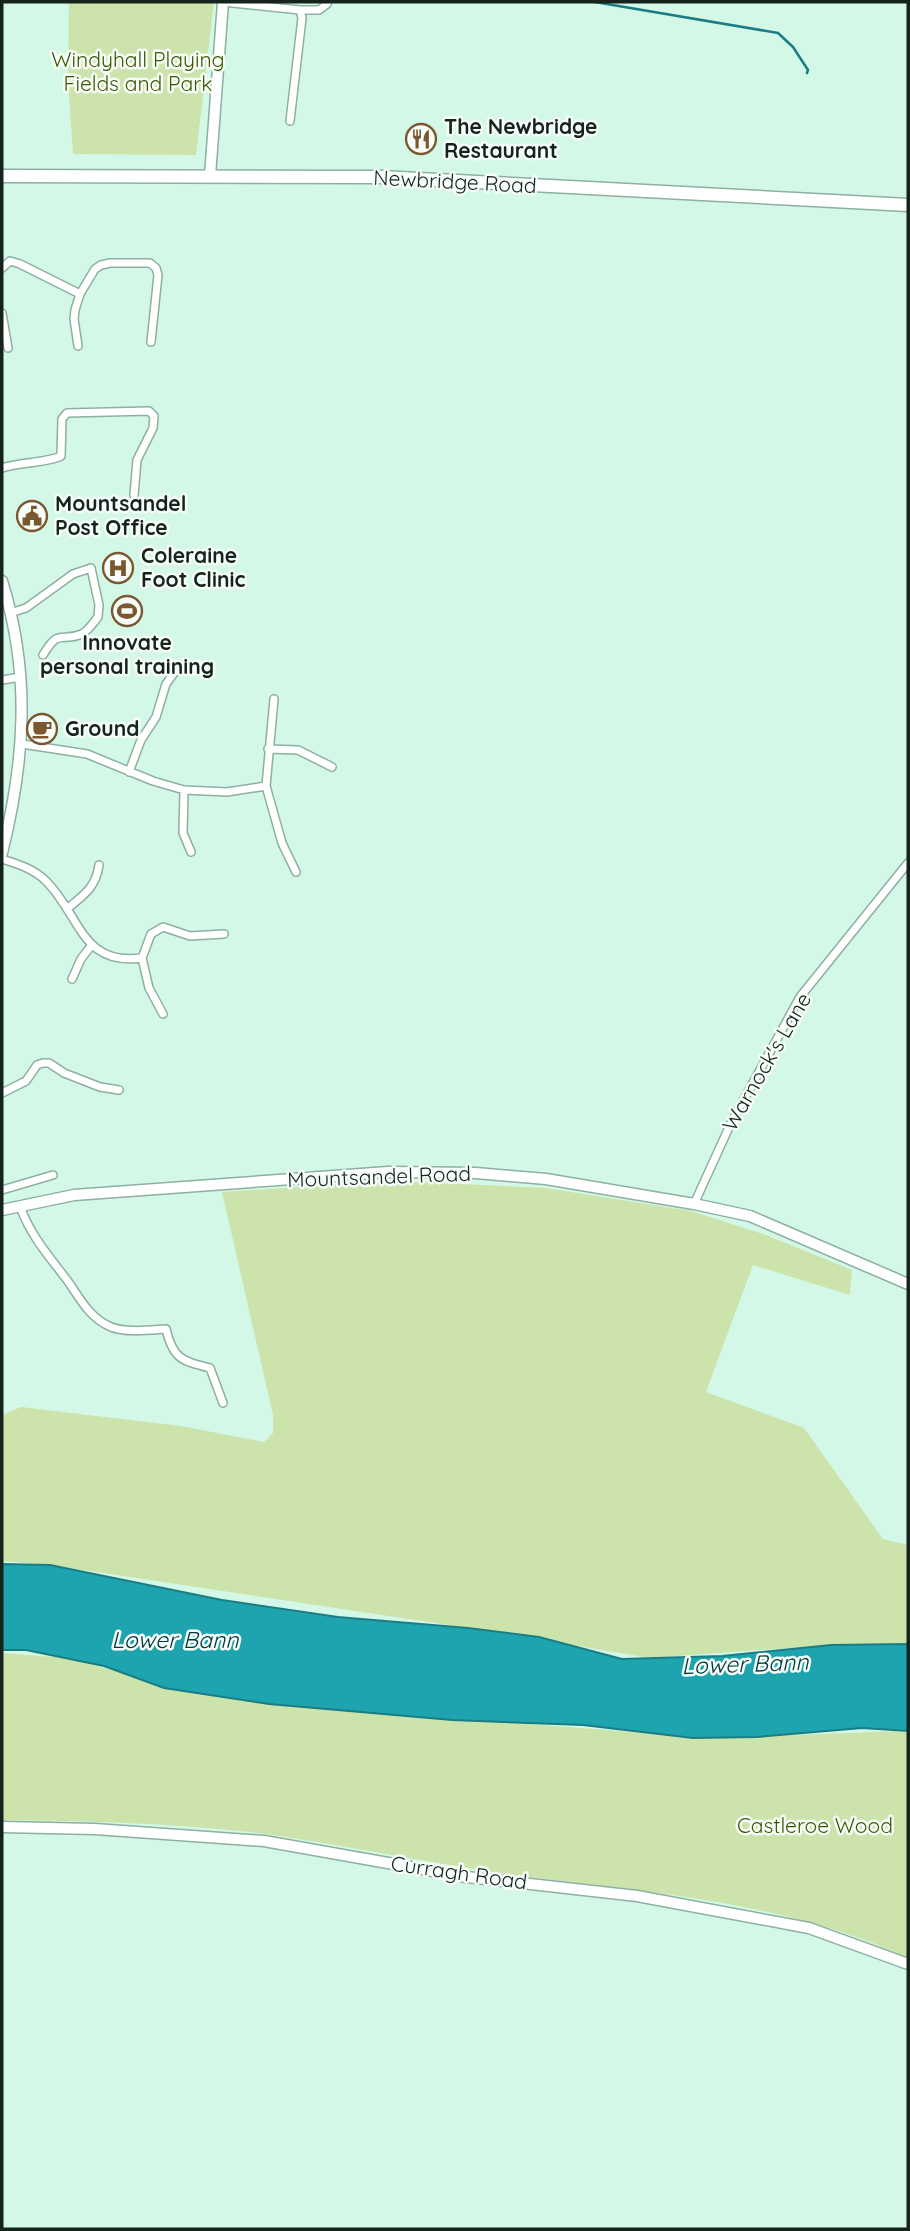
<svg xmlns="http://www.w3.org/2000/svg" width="910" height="2231" font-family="Quicksand,sans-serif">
<rect width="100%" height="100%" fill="#d3f8e7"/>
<!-- green -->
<path fill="#cce4ac" d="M69 2H214L196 155 73 154 68 80Z
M393 1181 546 1188 691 1211 766 1235 852 1270 850 1295 753 1265 706 1392 804 1428 883 1539 908 1545V1652L831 1645 650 1658 468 1628 50 1565 2 1561V1415L21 1407 181 1426 264 1442 273 1433V1415L222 1192Z
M2 1653 66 1658 202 1694 325 1709 716 1738 897 1731 908 1732V1958C782 1900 642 1892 506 1874 421 1862 336 1843 250 1832 168 1823 84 1821 2 1820Z"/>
<!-- water -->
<path fill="#1da4af" stroke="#1b7d83" stroke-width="2" d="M2 1564 50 1565 222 1600 338 1617 468 1628 539 1637 622 1659 722 1656 831 1645 908 1644V1731L862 1728 757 1737 693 1738 583 1725 452 1720 269 1704 164 1688 104 1666 26 1650H2Z"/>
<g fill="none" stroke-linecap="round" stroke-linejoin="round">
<!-- stream -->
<path stroke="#1b7d83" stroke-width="2.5" d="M595 2 778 33 793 47 808 70 807 73"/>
<!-- street casing -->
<g stroke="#8db0a0" stroke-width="10">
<path id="street" d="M223 2 300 10 302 18 290 121
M300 10H319L327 4
M2 268 10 261 20 264 80 294
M2 313 8 348
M78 346 74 319 75 310 80 294 95 269 101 265 110 263H150L156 268 158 275 151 342
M2 468C19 462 47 463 61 456L62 419 67 413 149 411 154 416 153 428 137 460 134 495
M10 613 26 608 73 574 91 568 99 605 98 617C94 622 88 631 82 634 60 643 60 627 43 655
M2 680 21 677
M22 744 87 754 153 781 184 790 227 792 266 786 282 843 296 872
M268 749 298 750 332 767
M129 772 141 740 156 717 166 684 180 665
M266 786 274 699
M184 790 183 833 191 852
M2 859C18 864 34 869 46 881 81 916 81 966 142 958L149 988 163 1014
M68 908C84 895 96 887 99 865
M142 958 151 934 163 927 190 936 224 934
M72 979 81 959 91 946
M2 1093 26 1081 37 1065 43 1063H49L64 1073 100 1087 119 1090
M2 1190 53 1175
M694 1204 731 1123 800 997 908 863
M20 1206C30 1235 48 1255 67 1280 80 1298 89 1318 111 1327 126 1333 150 1330 166 1329 173 1359 182 1361 210 1368L223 1403"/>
</g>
<!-- secondary casing -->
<g stroke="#8db0a0" stroke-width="13">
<path id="secondary" d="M210 176 223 2
M2 581C31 674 25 760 2 853
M2 1210 74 1195 388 1172 476 1173 546 1179 694 1204 750 1216 908 1284"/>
</g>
<!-- primary casing -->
<g stroke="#8db0a0" stroke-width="13">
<path id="primary" d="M2 1827 95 1829 264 1841 467 1877 637 1896 809 1928 908 1964"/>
</g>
<!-- highway casing -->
<g stroke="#8db0a0" stroke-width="15">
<path id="highway" d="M2 176 381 177 908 205"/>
</g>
<!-- street -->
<use href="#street" stroke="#fff" stroke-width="7"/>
<!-- secondary -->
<use href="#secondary" stroke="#fff" stroke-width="10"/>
<!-- primary -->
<use href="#primary" stroke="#fff" stroke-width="10"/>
<!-- highway -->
<use href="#highway" stroke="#fff" stroke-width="12"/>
</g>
<!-- icons -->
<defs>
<g id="restaurant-ring" transform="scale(1.575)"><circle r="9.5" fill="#f6fdf9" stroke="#7a572f" stroke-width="1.5"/><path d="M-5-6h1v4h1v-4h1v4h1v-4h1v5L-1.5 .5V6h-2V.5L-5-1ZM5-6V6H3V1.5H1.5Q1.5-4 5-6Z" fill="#7a572f"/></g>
<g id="civic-ring" transform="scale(1.575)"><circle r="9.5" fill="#f6fdf9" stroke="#7a572f" stroke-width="1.5"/><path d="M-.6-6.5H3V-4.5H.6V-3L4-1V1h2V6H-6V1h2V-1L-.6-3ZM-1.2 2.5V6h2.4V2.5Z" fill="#7a572f"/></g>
<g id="hospital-ring" transform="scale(1.575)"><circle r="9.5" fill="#f6fdf9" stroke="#7a572f" stroke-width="1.5"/><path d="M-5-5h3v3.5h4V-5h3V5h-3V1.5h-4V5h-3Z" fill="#7a572f"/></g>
<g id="stadium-ring" transform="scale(1.575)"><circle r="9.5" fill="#f6fdf9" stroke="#7a572f" stroke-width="1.5"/><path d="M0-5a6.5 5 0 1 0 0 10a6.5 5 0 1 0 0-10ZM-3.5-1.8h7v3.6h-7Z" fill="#7a572f"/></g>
<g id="cafe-ring" transform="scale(1.575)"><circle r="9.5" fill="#f6fdf9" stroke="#7a572f" stroke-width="1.5"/><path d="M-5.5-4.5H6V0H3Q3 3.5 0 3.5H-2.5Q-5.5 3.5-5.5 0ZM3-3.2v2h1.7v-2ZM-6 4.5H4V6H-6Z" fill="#7a572f"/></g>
</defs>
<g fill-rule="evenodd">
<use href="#restaurant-ring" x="421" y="139"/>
<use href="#civic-ring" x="32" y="516"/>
<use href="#hospital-ring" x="118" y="568"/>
<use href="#stadium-ring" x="127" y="611"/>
<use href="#cafe-ring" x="42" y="729"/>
</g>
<g text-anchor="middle" stroke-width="5" stroke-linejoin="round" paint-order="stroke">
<!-- park labels -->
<g font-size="21" fill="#3e5800" stroke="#f6fdf9">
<text x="138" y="67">Windyhall Playing<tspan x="138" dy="24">Fields and Park</tspan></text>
<text x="815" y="1833">Castleroe Wood</text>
</g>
<!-- poi labels -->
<g font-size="21" font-weight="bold" fill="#16231d" stroke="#f6fdf9" text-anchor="start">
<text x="444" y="134">The Newbridge<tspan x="444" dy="24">Restaurant</tspan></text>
<text x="55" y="511">Mountsandel<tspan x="55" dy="24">Post Office</tspan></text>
<text x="141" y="563">Coleraine<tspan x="141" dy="24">Foot Clinic</tspan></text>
<text x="127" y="650" text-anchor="middle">Innovate<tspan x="127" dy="24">personal training</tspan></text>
<text x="65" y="736">Ground</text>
</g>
<!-- street labels -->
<g font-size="21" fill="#16231d" stroke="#f6fdf9">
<text transform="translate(455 182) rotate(3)" y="7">Newbridge Road</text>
<text transform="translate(767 1062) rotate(-60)" y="7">Warnock's Lane</text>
<text transform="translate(379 1177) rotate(-2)" y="7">Mountsandel Road</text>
<text transform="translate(459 1873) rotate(8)" y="7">Curragh Road</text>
</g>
<!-- water labels -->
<g font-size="23" font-style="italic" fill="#00383d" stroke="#f6fdf9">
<text x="175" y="1648">Lower Bann</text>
<text transform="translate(745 1664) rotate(-2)" y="8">Lower Bann</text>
</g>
</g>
<!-- border -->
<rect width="910" height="2231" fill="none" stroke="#16231d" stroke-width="7"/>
</svg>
